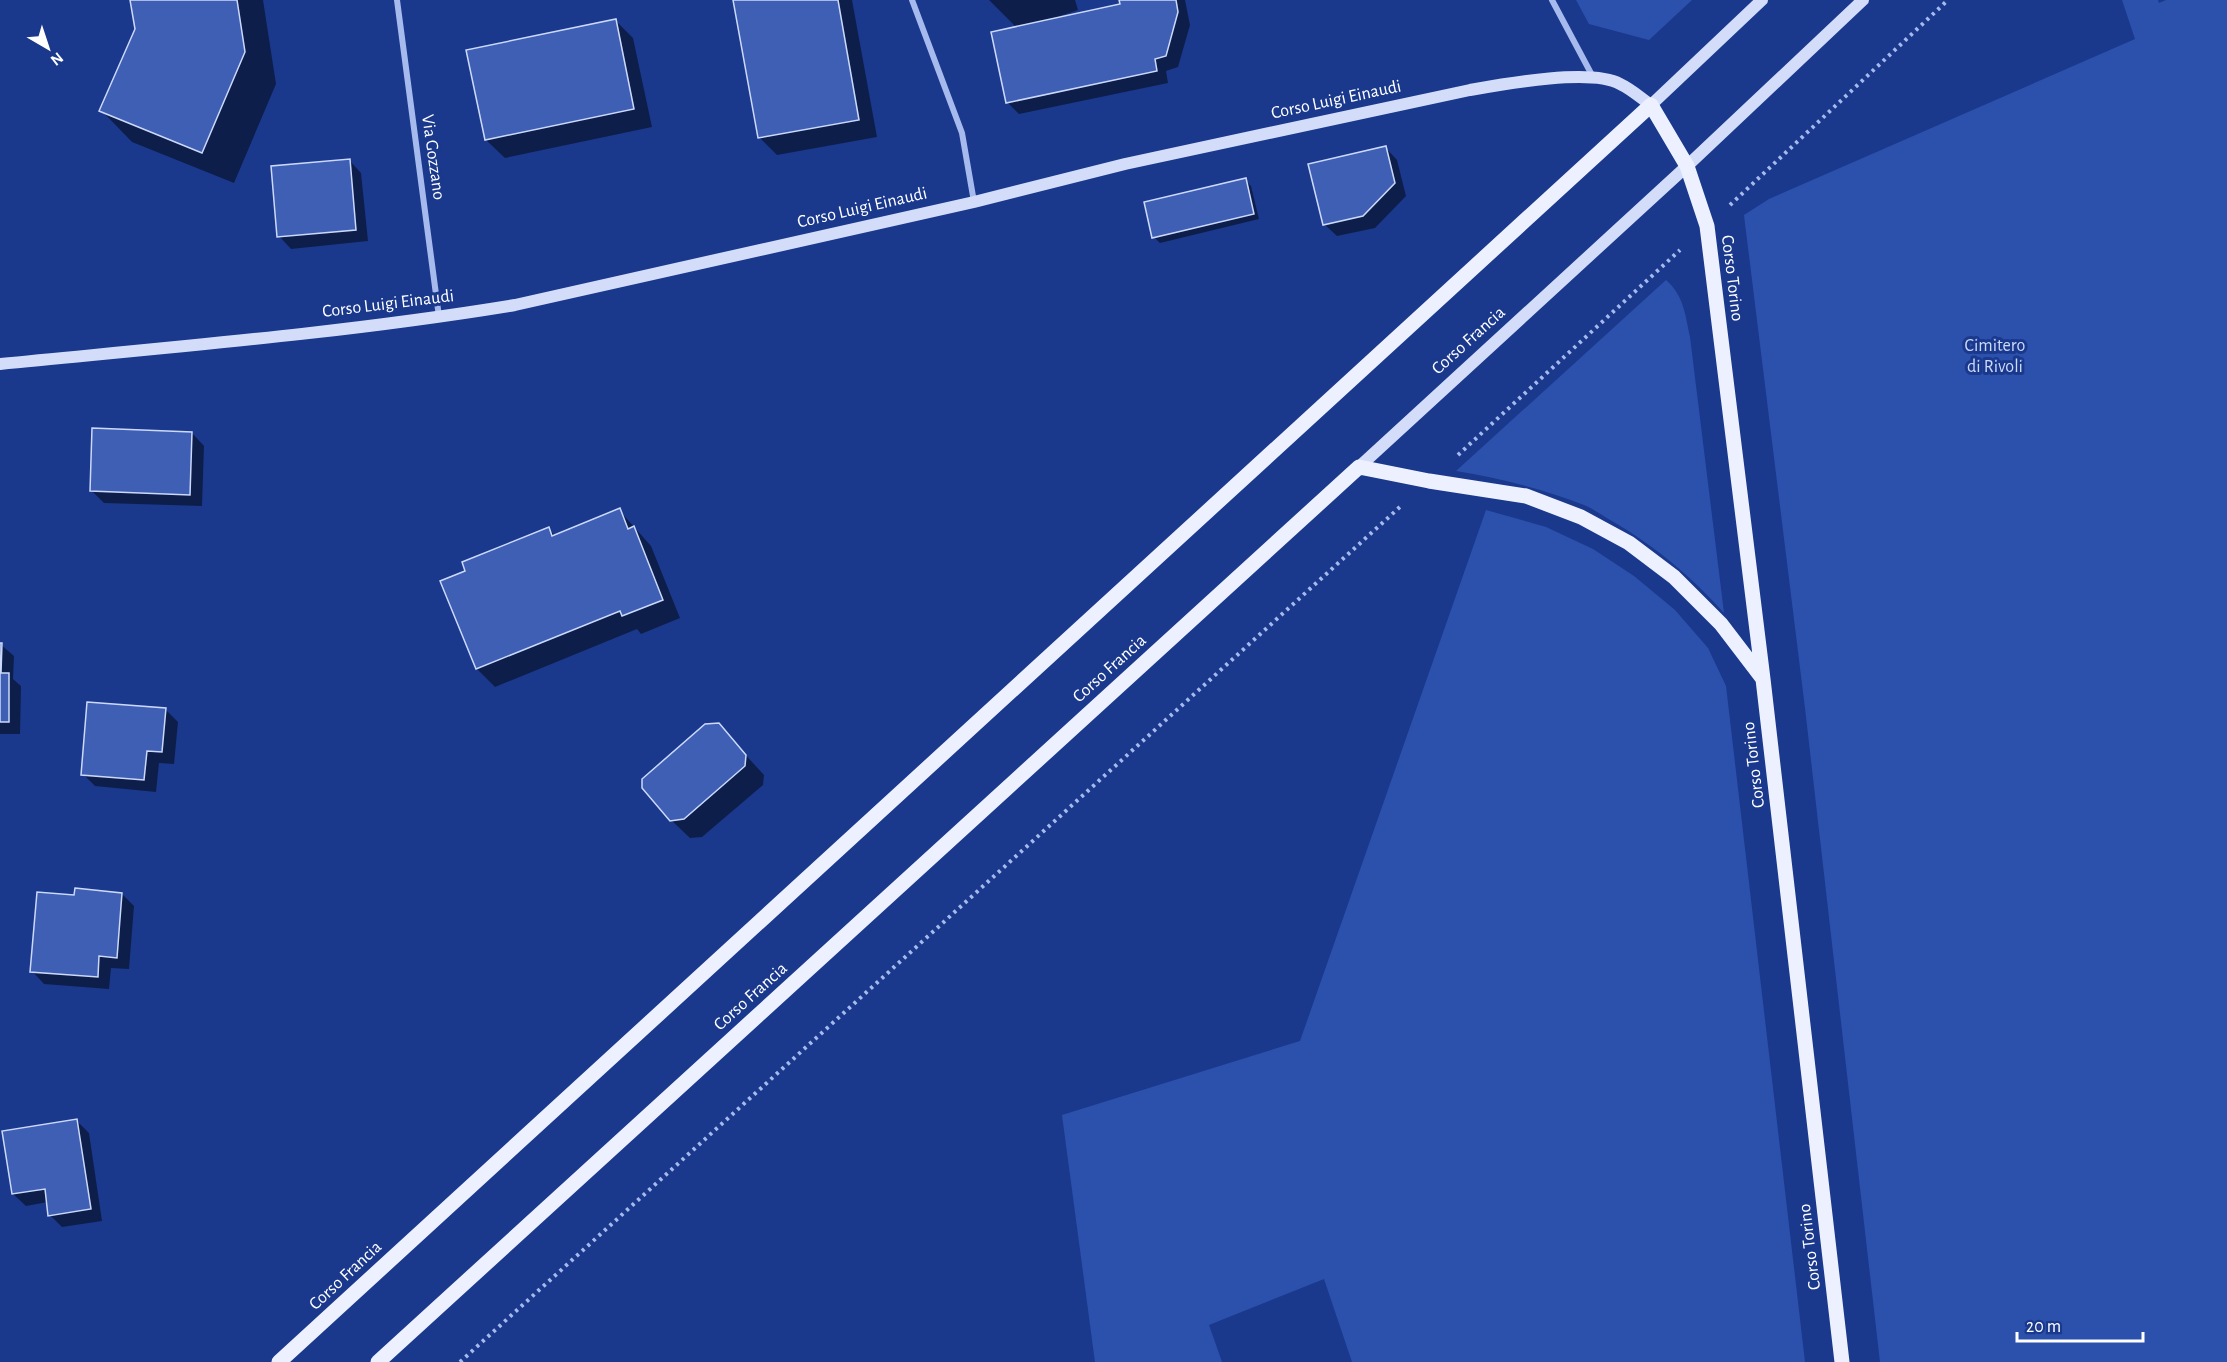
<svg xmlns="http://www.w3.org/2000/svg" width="2227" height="1362" font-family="'Alegreya Sans',sans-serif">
<rect width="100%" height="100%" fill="#1a398d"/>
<!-- green -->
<path fill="#2c51ac" d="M1576 0H1692L1649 40 1589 24Z
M2122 0H2158L2159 3 2166 0H2227V1362H1880L1805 708 1744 215 1769 199 2135 39Z
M1666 280C1684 296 1685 314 1690 337L1724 613C1691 576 1655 546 1612 521 1603 516 1594 509 1584 505 1543 489 1499 478 1456 471Z
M1486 510 1546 527 1593 549 1634 576 1675 610 1708 648 1726 686 1805 1362H1352L1324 1279 1209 1325 1222 1362H1095L1062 1115 1300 1041Z"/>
<!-- shadow -->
<path fill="#0007" d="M132 0H263L276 84 234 183 132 142 101 110 136 29Z
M735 0H852L877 137 777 155 759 137Z
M989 0H1075L1078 10 1060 16 1061 18 1122 5 1121 0H1185L1190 25 1178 67 1166 71 1168 83 1019 114 1007 102 1017 28Z
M615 20 633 38 652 127 505 158 486 140Z
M1385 147 1397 160 1406 196 1375 228 1337 236 1324 224Z
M349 160 361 173 368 241 291 249 279 236Z
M1245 180 1251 186 1259 219 1160 243 1154 237Z
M192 433 204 446 202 506 104 503 91 490Z
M619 510 651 546 680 618 641 634 637 629 495 687 477 669 467 571 548 529 556 536Z
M0 644 14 656 13 679 21 686 20 734H0Z
M166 710 178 722 174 764 159 763 156 792 95 786 83 774Z
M718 725 764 775 763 785 702 837 690 838 671 820Z
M122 894 134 906 129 969 111 968 109 989 44 984 32 971 76 897Z
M77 1121 89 1133 102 1221 62 1227 50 1215 48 1202 26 1206 13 1194Z"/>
<!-- building -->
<path fill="#3e5fb4" stroke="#ccd9fa" stroke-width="1.5" d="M130 0H237L245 52 202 153 99 111 135 29Z
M733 0H838L859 120 758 138Z
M1119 0H1176L1178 12 1166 56 1155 59 1157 71 1006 103 991 32 1120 4Z
M616 19 634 109 485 140 466 50Z
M1386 146 1395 183 1363 216 1323 225 1308 164Z
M350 159 356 230 277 237 271 166Z
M1246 178 1254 214 1152 238 1144 202Z
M92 428 192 432 190 495 90 491Z
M620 508 628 529 634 526 663 600 622 616 620 611 476 669 440 581 465 571 462 562 549 527 552 536Z
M0 643H2L1 673H9V722H0Z
M87 702 166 708 162 752 147 751 144 780 81 775Z
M719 723 746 755 745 766 684 819 670 821 642 788V779L705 724Z
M75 888 122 893 117 958 99 956 98 977 30 972 37 892 74 895Z
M77 1119 91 1209 48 1216 45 1189 12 1194 2 1131Z"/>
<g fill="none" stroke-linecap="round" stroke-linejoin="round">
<!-- path -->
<path stroke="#a6baee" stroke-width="4" stroke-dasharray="3 4.5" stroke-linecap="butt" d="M1730 205 1948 0
M1458 455 1680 250
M460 1362 1401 506"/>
<!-- street -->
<path stroke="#a6baee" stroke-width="6" d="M397 0 439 317
M912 0 962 133 974 202
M1552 0 1593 77"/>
<!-- secondary -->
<path stroke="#d3ddfa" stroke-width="12" d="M0 364C172 347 345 333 515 305L974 202 1125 164 1470 90C1504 84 1591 68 1620 84 1631 89 1641 98 1651 105L1762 0
M1359 467 1687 166 1863 0"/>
<!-- primary -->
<path stroke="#edf1ff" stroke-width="15" d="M279 1362 1651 105 1687 166 1707 226 1763 679 1842 1362
M378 1362 1359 467 1429 481 1526 496 1581 517 1629 543 1674 577 1721 624 1763 679"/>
</g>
<g text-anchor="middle" stroke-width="6" stroke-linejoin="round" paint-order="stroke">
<!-- street labels -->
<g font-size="18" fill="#fff" stroke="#1a398d">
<text transform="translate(1336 99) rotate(-12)" y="6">Corso Luigi Einaudi</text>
<text transform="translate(434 157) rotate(82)" y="6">Via Gozzano</text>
<text transform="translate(862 207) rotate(-13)" y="6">Corso Luigi Einaudi</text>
<text transform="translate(1733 278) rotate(83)" y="6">Corso Torino</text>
<text transform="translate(388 303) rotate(-7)" y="6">Corso Luigi Einaudi</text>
<text transform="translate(1468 340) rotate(-42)" y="6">Corso Francia</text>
<text transform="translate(1109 668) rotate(-42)" y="6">Corso Francia</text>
<text transform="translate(1753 765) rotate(-97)" y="6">Corso Torino</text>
<text transform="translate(750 996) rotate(-42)" y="6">Corso Francia</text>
<text transform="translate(1809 1247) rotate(-97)" y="6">Corso Torino</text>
<text transform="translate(345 1275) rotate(-43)" y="6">Corso Francia</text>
</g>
<!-- park labels -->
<g font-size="18" fill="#ccd9fa" stroke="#1a398d">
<text x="1995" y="351">Cimitero<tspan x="1995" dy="21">di Rivoli</tspan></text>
</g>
</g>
<!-- north arrow -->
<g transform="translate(48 48) rotate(141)" stroke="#1a398d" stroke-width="4.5" paint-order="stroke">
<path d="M0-4.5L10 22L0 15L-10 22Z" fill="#ffffff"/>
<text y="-9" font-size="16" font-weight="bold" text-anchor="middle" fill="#ffffff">N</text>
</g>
<!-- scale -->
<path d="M2017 1332v9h126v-9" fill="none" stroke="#ffffff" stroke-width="3"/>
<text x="2026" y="1332" font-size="18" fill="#ffffff" stroke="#1a398d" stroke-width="4.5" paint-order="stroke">20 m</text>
</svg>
